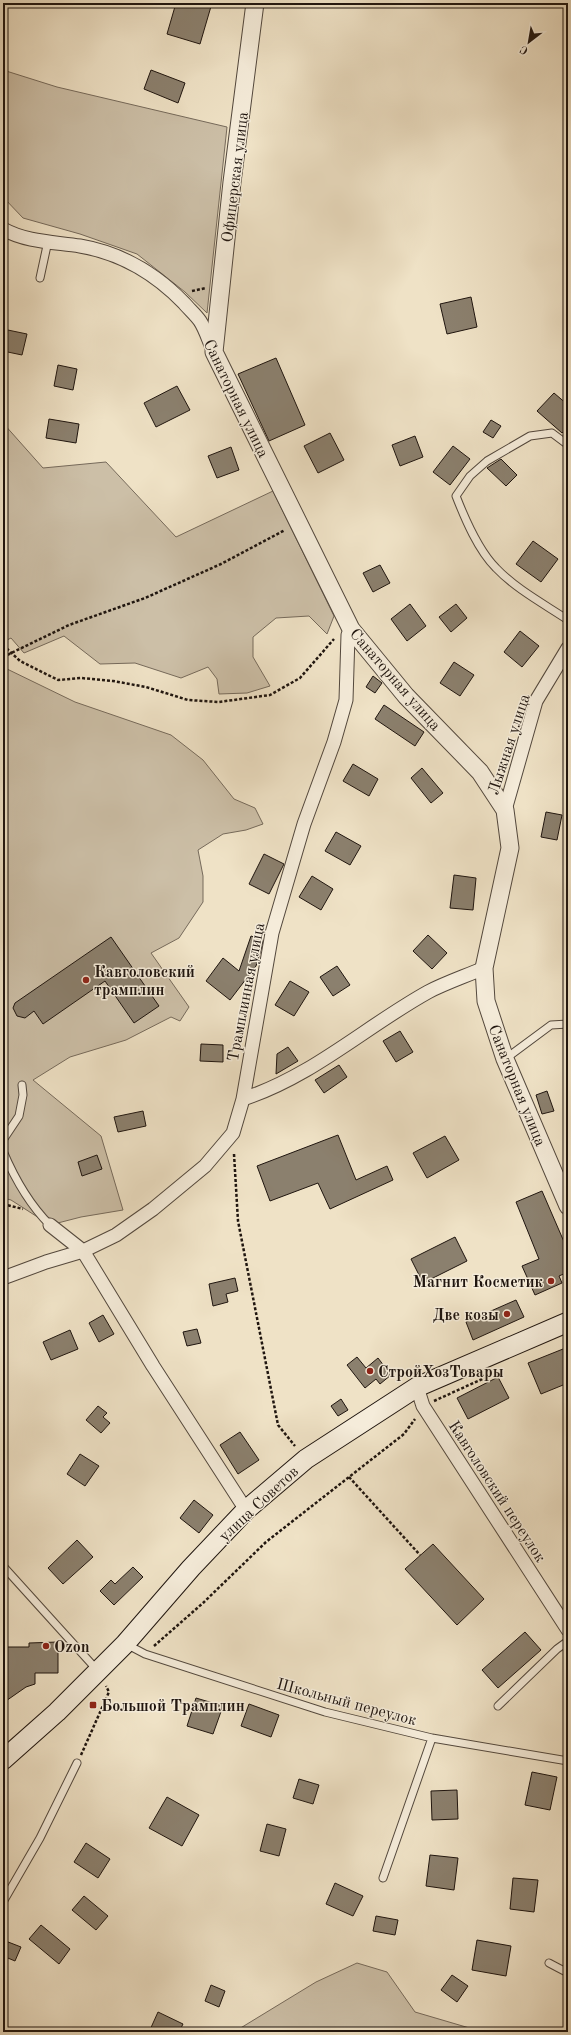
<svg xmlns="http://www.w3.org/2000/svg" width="571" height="2035" font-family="'Old Standard TT',serif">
<rect width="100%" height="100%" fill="#efe2c6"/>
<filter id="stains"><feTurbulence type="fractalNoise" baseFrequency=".005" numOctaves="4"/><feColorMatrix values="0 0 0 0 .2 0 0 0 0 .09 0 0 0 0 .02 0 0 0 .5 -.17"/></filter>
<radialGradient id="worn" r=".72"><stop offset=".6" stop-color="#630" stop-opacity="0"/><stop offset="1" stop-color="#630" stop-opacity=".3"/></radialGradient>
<!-- green -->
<path fill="#ccbfa7" stroke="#766a5b" d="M3 70 57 87 227 127 207 313 185 292 137 254 80 234 23 218 3 197Z
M3 423 43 468 106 462 176 537 273 491 334 616 327 634 309 616 276 618 253 637V657L270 686 247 693 219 694 217 679 208 667 181 678 135 663 100 664 64 636 24 653 11 638 3 642Z
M5 668 75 702 171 735 203 760 234 799 255 808 263 824 246 830 223 834 198 850 203 876V902L179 938 151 953 189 1007 180 1021 171 1017 126 1040 70 1057 33 1080 101 1136 123 1210 81 1217 50 1225 11 1200 3 1198V669Z
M357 1963 387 1972 415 2012 483 2032H234L316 1982Z"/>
<!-- building -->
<path fill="#8b806e" stroke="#1f150f" d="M176 3H212L200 44 167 34Z
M151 70 185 83 178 103 144 89Z
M471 297 477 327 447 334 440 304Z
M3 329 27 334 22 355 3 351Z
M276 358 305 425 269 441 238 374Z
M58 365 77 369 73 390 54 386Z
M177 386 190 410 156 427 144 403Z
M554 393 568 405V427L562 433 537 411Z
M49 419 79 424 76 443 46 438Z
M491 420 501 426 493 438 483 432Z
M330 433 344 460 318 473 304 446Z
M415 436 423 457 400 466 392 445Z
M453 446 470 459 450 485 433 472Z
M231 447 239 470 217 478 208 456Z
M501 459 517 475 506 486 487 468Z
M533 541 558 559 541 582 516 564Z
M380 565 390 583 373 592 363 573Z
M410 604 426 626 407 641 391 619Z
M456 604 467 618 451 632 439 617Z
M520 631 539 646 522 667 504 652Z
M454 662 474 675 460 696 440 683Z
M373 676 382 683 375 693 366 687Z
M384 705 424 732 415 746 375 719Z
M353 764 378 779 369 796 343 781Z
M422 768 443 793 431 803 411 778Z
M546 812 562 815 557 840 541 837Z
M336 832 361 846 350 865 325 851Z
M264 854 284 864 269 894 249 884Z
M454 875 476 878 473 910 450 908Z
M312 876 333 889 321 910 299 897Z
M428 935 447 953 432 969 413 951Z
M251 936 263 940 261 950 256 966 230 1000 206 981 223 958 239 971Z
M111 937 159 1006 134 1023 105 981 43 1024 34 1011 25 1018 17 1016 13 1008 15 1003Z
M337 966 350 985 333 996 320 977Z
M290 981 309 992 294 1016 275 1005Z
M400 1031 413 1052 396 1062 383 1041Z
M201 1044 223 1045V1062L200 1061Z
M288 1047 298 1061 276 1074 277 1054Z
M339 1065 347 1077 324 1093 315 1080Z
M547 1091 554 1111 542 1114 536 1095Z
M143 1111 146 1126 118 1132 114 1117Z
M338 1135 356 1180 387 1166 393 1180 330 1209 318 1183 270 1201 257 1166Z
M445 1136 459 1160 427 1178 413 1153Z
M97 1155 102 1169 82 1176 78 1162Z
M542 1191 568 1251V1272L559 1276 562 1283 535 1295 522 1266 539 1259 516 1202Z
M455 1237 467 1261 423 1283 411 1259Z
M235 1278 238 1291 226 1294 228 1302 213 1306 209 1284Z
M516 1300 524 1317 473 1340 466 1322Z
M103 1315 114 1334 99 1342 89 1323Z
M197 1329 201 1343 187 1346 183 1332Z
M70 1330 78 1349 51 1360 43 1342Z
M568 1347V1383L541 1394 528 1363Z
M357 1357 366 1368 378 1358 391 1375 380 1384 376 1379 365 1388 347 1365Z
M498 1377 509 1398 468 1419 457 1398Z
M341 1399 348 1410 338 1416 331 1406Z
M98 1406 107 1413 103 1417 110 1423 101 1433 86 1420Z
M240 1432 259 1460 238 1474 220 1445Z
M80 1454 99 1466 85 1486 67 1474Z
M194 1500 213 1515 199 1533 180 1518Z
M77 1540 93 1557 63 1584 48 1568Z
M433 1544 484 1599 457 1625 405 1569Z
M133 1567 143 1577 114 1605 100 1591 111 1580 115 1584Z
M525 1632 541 1650 498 1688 482 1670Z
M58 1642V1673H35V1684L26 1687 3 1703V1647H29V1643Z
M196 1698 223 1706 213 1734 187 1726Z
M249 1704 279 1715 271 1737 241 1726Z
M532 1772 557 1777 550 1810 525 1805Z
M299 1779 319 1785 313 1804 293 1798Z
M457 1790 458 1819 432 1820 431 1791Z
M167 1797 199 1815 182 1846 149 1828Z
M267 1824 286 1829 279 1856 260 1851Z
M86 1843 110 1859 98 1878 74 1862Z
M430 1855 458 1858 454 1890 426 1886Z
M513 1878 538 1880 534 1912 510 1909Z
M335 1883 363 1896 353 1916 326 1904Z
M84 1896 108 1916 96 1930 72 1910Z
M376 1916 398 1920 395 1935 373 1931Z
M41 1925 70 1949 59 1964 29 1939Z
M3 1940 21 1947 15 1961 3 1956Z
M477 1940 511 1946 506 1976 472 1970Z
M452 1975 468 1986 457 2002 441 1990Z
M211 1985 225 1991 219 2007 205 2001Z
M158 2012 183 2024 179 2032H149Z"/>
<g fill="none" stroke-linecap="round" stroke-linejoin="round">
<!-- service casing -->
<g stroke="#53483d" stroke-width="9">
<path id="service" d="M40 278 48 241
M568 445 552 433 530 436 487 461 470 476 456 496C465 519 478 550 496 568 516 589 544 604 568 620
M505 1059 551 1025 568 1024
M3 1140 19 1116 23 1095 22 1085
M3 1151C14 1177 30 1205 50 1225
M3 1566 98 1671
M126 1644 145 1654 325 1712 432 1738 568 1761
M498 1706 557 1649 568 1641
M383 1878 432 1738
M3 1902 40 1838 77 1763
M549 1963 568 1973"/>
</g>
<!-- minor casing -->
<g stroke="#53483d" stroke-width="15">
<path id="minor" d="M3 229C26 242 54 242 80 246 121 253 155 273 184 303 189 309 196 315 200 321 206 330 209 342 214 352
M351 629 348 635 346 700 334 742 304 824 272 933 243 1099C313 1076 365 1027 428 992 445 983 466 976 484 968
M505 810 536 701 568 648
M50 1225 83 1251 153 1366 246 1510
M3 1278 46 1262 83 1251 116 1235 153 1209 205 1166 233 1133 243 1099
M417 1387 423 1406 568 1630"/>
</g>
<!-- tertiary casing -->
<g stroke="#53483d" stroke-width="19">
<path id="tertiary" d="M255 3 232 182 214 352 351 629 406 696 480 772 505 810 510 848 484 968 486 1001 505 1059 568 1206"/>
</g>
<!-- secondary casing -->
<g stroke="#1f150f" stroke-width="21">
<path id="secondary" d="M3 1760 57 1712 125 1644 191 1568 246 1510 306 1459 417 1387 568 1322"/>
</g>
<!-- path -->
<path stroke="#1f150f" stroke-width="2.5" stroke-dasharray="3 2" stroke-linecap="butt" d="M192 291 206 288
M3 645 20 661 58 680 81 678 113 681 146 687 188 700 219 702 270 695 300 678 334 639
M3 657 69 625 145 598 221 564 285 530
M234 1154 238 1221 278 1425 295 1446
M3 1204 23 1209
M434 1401 491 1375
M349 1477 420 1555
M154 1646 203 1603 266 1542 404 1434 415 1419
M81 1755 109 1692 106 1686"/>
<!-- service -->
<use href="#service" stroke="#f5ecda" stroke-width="7"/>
<!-- minor -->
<use href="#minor" stroke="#f5ecda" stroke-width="13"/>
<!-- tertiary -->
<use href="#tertiary" stroke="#f5ecda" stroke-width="17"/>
<!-- secondary -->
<use href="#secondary" stroke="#f5ecda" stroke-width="19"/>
</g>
<!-- markers -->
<g fill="#8f2418" stroke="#f5ecda" stroke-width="1.5">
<circle cx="86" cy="980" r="4"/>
<circle cx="551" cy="1281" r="4"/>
<circle cx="507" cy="1314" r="4"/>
<circle cx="370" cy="1371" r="4"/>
<circle cx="46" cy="1646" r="4"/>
<rect x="89" y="1701" width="8" height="8" rx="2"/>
</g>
<g text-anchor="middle" stroke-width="3" stroke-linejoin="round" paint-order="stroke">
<!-- street labels -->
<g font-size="16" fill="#1f150f" stroke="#f5ecda">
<text transform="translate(234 177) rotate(-83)" y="6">Офицерская улица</text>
<text transform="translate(237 398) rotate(64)" y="6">Санаторная улица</text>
<text transform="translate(396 679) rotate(49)" y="6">Санаторная улица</text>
<text transform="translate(508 744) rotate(-72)" y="6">Лыжная улица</text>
<text transform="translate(245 992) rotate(-79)" y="6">Трамплинная улица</text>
<text transform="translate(518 1085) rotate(68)" y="6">Санаторная улица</text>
<text transform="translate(498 1491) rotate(57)" y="6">Кавголовский переулок</text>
<text transform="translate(258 1503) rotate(-43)" y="6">улица Советов</text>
<text transform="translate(347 1701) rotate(15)" y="6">Школьный переулок</text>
</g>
<!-- poi labels -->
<g font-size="16" font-weight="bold" fill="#1f150f" stroke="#f5ecda" text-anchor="start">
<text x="94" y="977">Кавголовский<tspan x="94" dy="18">трамплин</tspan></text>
<text x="543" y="1287" text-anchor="end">Магнит Косметик</text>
<text x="499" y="1320" text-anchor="end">Две козы</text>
<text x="378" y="1377">СтройХозТовары</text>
<text x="54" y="1652">Ozon</text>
<text x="101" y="1711">Большой Трамплин</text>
</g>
</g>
<!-- margin -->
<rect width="571" height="2035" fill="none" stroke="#efe2c6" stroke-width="16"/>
<rect x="4" y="4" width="563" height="2027" fill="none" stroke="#1f150f" stroke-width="2"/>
<rect x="8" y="8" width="555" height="2019" fill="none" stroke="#1f150f"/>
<!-- north arrow -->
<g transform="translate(529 42) rotate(211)" stroke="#f5ecda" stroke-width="3" paint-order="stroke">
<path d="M0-3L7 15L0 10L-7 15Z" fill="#1f150f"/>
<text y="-6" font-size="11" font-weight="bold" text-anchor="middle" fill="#1f150f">С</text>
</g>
<rect width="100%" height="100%" filter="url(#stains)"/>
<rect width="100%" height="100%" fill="url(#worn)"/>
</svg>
